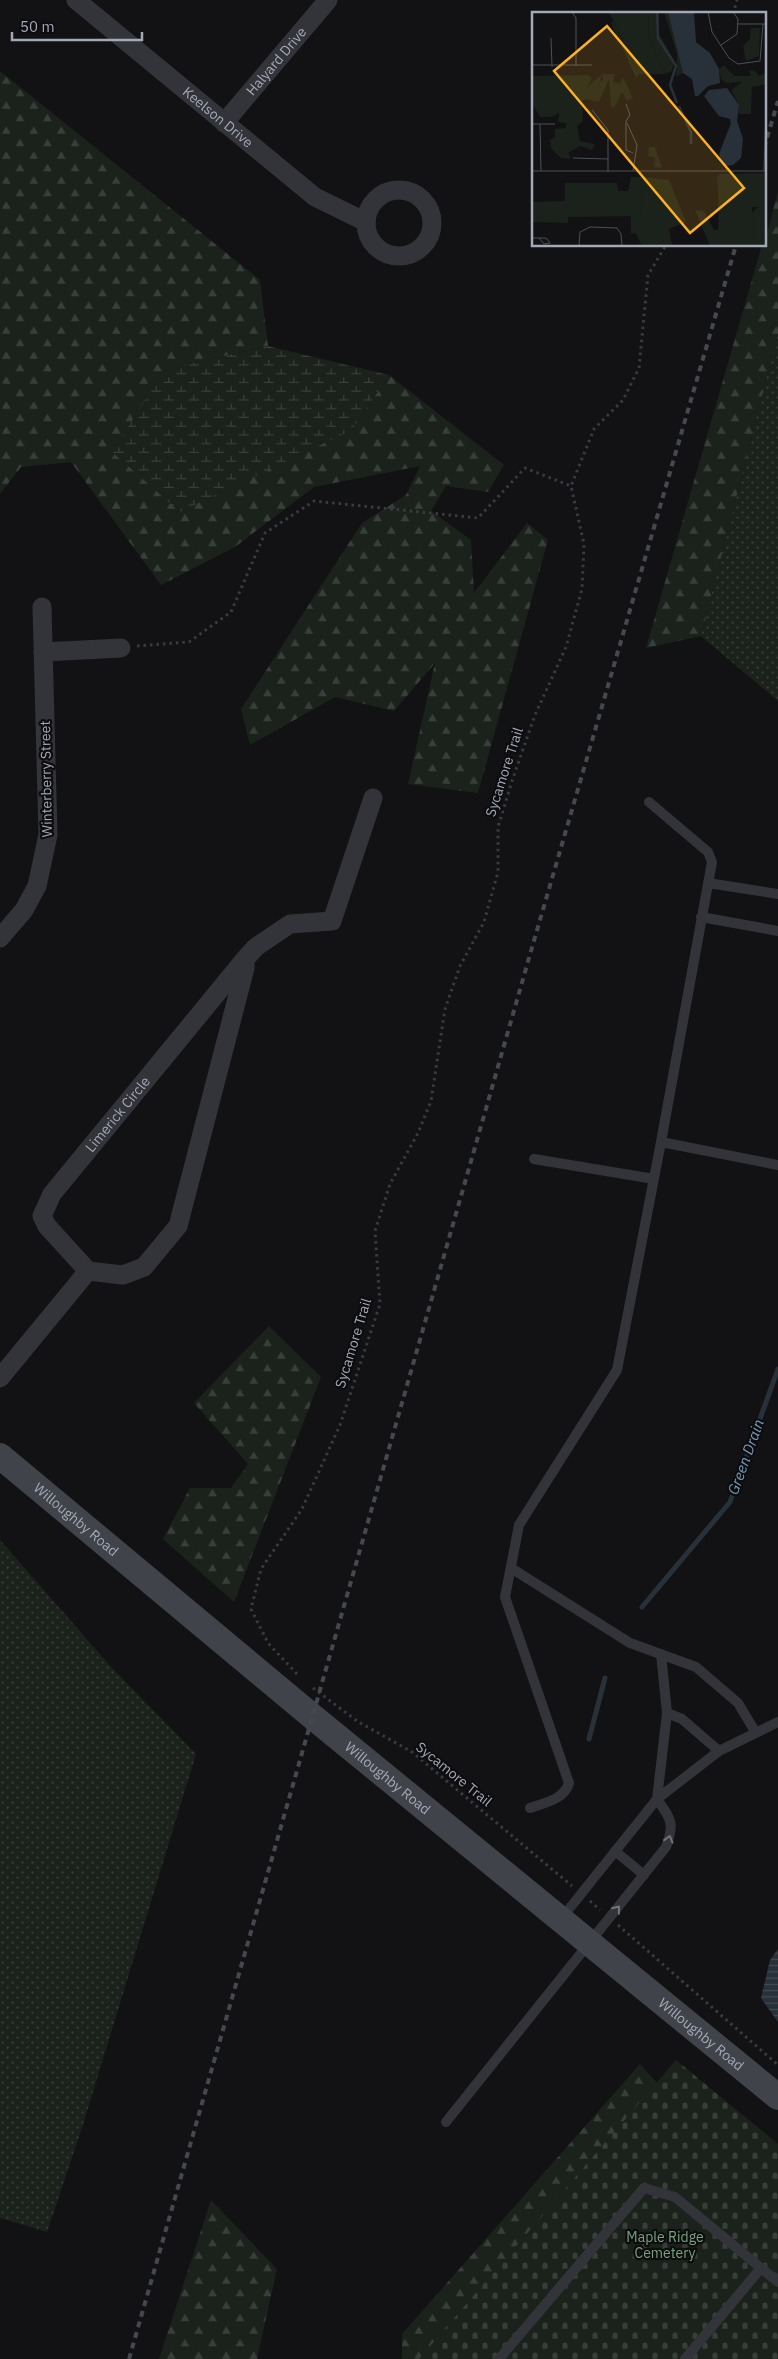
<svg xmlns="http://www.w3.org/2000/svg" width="778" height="2359" font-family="'IBM Plex Sans',sans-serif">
<defs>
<pattern id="green-dots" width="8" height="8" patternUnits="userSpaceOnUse" patternTransform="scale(1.25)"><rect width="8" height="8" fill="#1a221b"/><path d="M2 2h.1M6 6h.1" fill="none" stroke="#383f3a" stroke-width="1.8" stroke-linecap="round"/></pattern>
<pattern id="forest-firs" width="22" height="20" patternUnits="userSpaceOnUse" patternTransform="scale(1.25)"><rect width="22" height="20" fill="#1a221b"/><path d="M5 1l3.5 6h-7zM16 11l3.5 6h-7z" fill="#383f3a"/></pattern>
<pattern id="wetland-marsh" width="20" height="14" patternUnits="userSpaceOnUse" patternTransform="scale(1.25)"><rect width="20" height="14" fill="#1a221b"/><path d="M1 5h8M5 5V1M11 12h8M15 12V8" fill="none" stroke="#383f3a"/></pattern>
<pattern id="cemetery-stones" width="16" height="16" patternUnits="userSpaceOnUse" patternTransform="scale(1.25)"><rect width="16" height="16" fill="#1a221b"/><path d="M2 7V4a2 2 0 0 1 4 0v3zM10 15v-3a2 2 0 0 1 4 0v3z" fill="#383f3a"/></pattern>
<pattern id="water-rules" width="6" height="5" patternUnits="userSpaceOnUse" patternTransform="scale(1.25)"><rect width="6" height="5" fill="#283139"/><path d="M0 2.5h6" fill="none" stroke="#444c53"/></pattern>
</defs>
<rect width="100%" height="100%" fill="#121214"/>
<!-- green -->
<path fill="url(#green-dots)" d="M778 333V701L701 636Z
M0 1540 112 1668 196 1754 82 2128 47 2232 0 2218Z"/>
<!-- forest -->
<path fill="url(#forest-firs)" d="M0 71 260 280 268 346 164 370 352 430 389 375 504 465 488 492 446 486 431 511 471 540 474 593 527 523 548 540 478 793 408 784 435 663 394 711 335 697 250 745 241 709 362 523 406 495 420 466 314 487 235 547 161 585 71 462 21 467 0 494Z
M778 191V333L701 636 646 648 762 245H764Z
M269 1326 321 1377 234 1602 163 1539 190 1488H231L248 1464 194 1403Z
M640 2064 686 2115 494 2359H402V2334Z
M211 2200 277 2269 257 2359H159Z"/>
<!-- wetland -->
<path fill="url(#wetland-marsh)" d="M268 346 389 375 352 430 180 512 112 452 164 370Z"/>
<!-- cemetery -->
<path fill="url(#cemetery-stones)" d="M676 2060 778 2144V2359H419Z"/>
<!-- water -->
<path fill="url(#water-rules)" d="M778 1949V2022L761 1998 770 1960Z"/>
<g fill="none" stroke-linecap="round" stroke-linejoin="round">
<!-- stream -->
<path stroke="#283139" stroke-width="5" d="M642 1607 730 1502 778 1369
M589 1739 605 1678"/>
<!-- path -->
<path stroke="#393b41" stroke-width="3" stroke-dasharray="2.5 4" stroke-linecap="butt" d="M733 14 737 0
M137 646 189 642 231 612 265 533 314 501 478 518 525 468 571 486
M297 1674 268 1643 251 1609 261 1569 302 1509 340 1425 380 1304 375 1231 390 1184 418 1133 431 1101 445 1009 460 966 484 922 498 872V827L513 778 535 715 566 647 582 589 584 544 571 486 594 429 623 400 639 368 648 275 666 245
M313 1688 357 1721 412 1752 572 1886
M590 1901 600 1910
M618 1925 778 2065"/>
<!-- lane -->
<path stroke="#333439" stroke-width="10" d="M649 802 708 852 712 862 661 1142
M708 883 778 894
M701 917 778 931
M534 1159 654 1179
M511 1568 630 1643 696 1667 738 1703 756 1733
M667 1713 682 1719 719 1751
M530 1808C544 1803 564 1800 569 1783L505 1597 519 1525 617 1370 661 1142 778 1165
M615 1851 644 1875
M561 1919 657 1799 719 1751 778 1722
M446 2122 666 1847C675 1823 671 1819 657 1799L667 1713 661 1654
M499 2359 644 2188 675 2197 778 2282
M685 2359 761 2268"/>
<!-- street -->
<g stroke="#333439" stroke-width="19">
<path id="s1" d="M76 0 315 197 366 222"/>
<path id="s2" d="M224 123 328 0"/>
<circle cx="399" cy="223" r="33"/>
<path d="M43 652 121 648"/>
<path d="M0 938 24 910 37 886 48 835 42 607"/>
<path id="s3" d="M245 959V968L178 1226 144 1267 123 1275 88 1271 47 1226 42 1216 52 1194 245 959 256 947 290 924 332 921 373 798"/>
<path d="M0 1378 88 1271"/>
</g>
<!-- secondary -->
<path stroke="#41434a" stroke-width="26" id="s4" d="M0 1456 313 1717 778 2097"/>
<!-- rail -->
<path stroke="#46484f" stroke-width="4" stroke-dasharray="6 5" stroke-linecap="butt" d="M764 148 778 101
M129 2359 533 944 736 245"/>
</g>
<!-- one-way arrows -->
<defs><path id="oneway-chevron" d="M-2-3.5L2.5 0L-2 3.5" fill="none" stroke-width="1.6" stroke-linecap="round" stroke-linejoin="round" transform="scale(1.25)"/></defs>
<g stroke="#71747e">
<use href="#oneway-chevron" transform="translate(669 1839) rotate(-73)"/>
<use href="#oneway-chevron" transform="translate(617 1909) rotate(-52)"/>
</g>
<g text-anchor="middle" stroke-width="4.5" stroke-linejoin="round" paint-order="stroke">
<!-- street labels -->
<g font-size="14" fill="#a3a9b6" stroke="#0d0d0f">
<text dy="5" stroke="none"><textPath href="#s2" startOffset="81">Halyard Drive</textPath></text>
<text dy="5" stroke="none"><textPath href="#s1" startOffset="184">Keelson Drive</textPath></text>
<text transform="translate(504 772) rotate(-72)" y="5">Sycamore Trail</text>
<text transform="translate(46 779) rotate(-91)" y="5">Winterberry Street</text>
<text dy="5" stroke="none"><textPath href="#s3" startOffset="586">Limerick Circle</textPath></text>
<text transform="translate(353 1343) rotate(-73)" y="5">Sycamore Trail</text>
<text dy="5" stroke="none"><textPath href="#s4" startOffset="99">Willoughby Road</textPath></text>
<text transform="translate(454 1774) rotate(39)" y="5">Sycamore Trail</text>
<text dy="5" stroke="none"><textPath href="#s4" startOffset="504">Willoughby Road</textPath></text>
<text dy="5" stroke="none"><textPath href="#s4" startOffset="909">Willoughby Road</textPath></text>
</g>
<!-- park labels -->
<g font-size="14" fill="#78a27a" stroke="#0d0d0f">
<text x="665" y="2242">Maple Ridge<tspan x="665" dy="16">Cemetery</tspan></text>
</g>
<!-- water labels -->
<g font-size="15" font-style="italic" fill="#7798b4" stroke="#0d0d0f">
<text transform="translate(746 1457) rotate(-70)" y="5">Green Drain</text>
</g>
</g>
<!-- overview -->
<g transform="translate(532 12)">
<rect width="234" height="234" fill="#121214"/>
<path d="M77 0H116L117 28 133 62H107ZM110 165 137 168 154 210 137 217 140 234H110L104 221 99 222V204L109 203Z" fill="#1a221b"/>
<path d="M116 0H127V22L142 48 140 59 133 62 117 28ZM132 0H136L147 39 151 61 144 65 145 42ZM81 9 107 62 104 66 79 11ZM219 16H228L227 44 214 49 211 34 218 27ZM192 53 202 64H219L217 59 222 58 227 64 234 61V72L220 75 219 102H207V93L199 78 210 70 194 71 189 67 187 57ZM70 62H83L81 69 88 72 91 65 101 86 95 89 90 80 82 96 79 94 77 67 67 90 53 87 50 90 51 109 45 114 48 129 63 132 60 138 48 134 36 141 39 147 29 146 19 136 18 128 23 125V117L34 116V111L26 110 27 101 19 105H8L0 91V64L56 63 60 67 55 75 71 68ZM117 135H123L130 156 122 155 123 146 116 144ZM185 164 191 165 219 201 234 189V234H178L163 198 172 199 182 218H188ZM99 165H110L109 204 36 205V211L0 210V190L33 189V171H85L86 179H96Z" fill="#1a221b"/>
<path d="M70 62 64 84H56L55 75Z" fill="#1a221b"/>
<path d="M234 161V195H220L221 234H186L187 162Z" fill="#1a221b"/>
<path d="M136 0H162L164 30 178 41 187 57 188 71 176 74 166 84H163L160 67 151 61ZM195 76 207 93 205 109 211 127 209 146 201 153 194 154 190 152 187 142 199 111 198 107 187 104 172 84 177 78Z" fill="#283139"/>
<path fill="none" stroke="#283139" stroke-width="2.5" d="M125 0 126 26 144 54 138 73 145 91M147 94 159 120V132"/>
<path fill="none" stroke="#4c4e55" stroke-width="1" d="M40 0 44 6V54M176 0 180 20 197 46 206 52 228 49 231 12M206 12H234M19 26 20 55M189 33 205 22 206 7 201 0M0 53H60M94 92 98 103 94 109V138L101 141M60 98 76 118V160M95 111 105 133 101 159M0 112H23M8 112 9 159M41 146 76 147M0 159H234M232 159 234 98M0 226H13L15 227 18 231 12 232 7 226M47 234 48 220 58 215 85 216 89 222 90 234"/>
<path fill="#feb121" fill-opacity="0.15" stroke="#feb121" stroke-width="2.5" d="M75 14 212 176 158 221 22 59Z"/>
<rect width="234" height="234" fill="none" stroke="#a3a9b6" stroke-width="2.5"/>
</g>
<!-- scale -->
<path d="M12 32v8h130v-8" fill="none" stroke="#a3a9b6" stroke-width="2.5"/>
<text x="20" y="32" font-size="15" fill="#a3a9b6" stroke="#0d0d0f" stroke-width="4" paint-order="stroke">50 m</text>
</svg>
